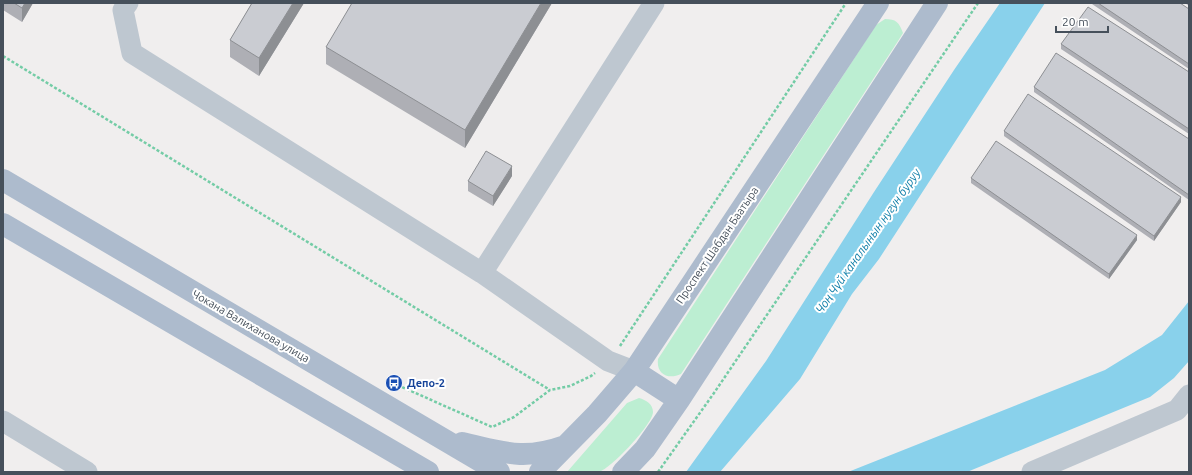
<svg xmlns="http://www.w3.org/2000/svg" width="1192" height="475" font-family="Ubuntu,sans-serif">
<rect width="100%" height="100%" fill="#f0eeee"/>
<!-- green -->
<path fill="#bceed2" d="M885 19C896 19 899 22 903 33L898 41 681 374C668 380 656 374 658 359L876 25Z
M639 398C646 400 653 404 653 412 653 424 612 467 601 471 594 474 576 472 567 472L627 403Z"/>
<!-- water -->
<path fill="#89d1eb" d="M1000 3H1045L879 259 852 294 800 379 720 472H686L766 361 874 192 954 70Z
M1189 301V361L1174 378 1150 397 967 472H848L1105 370 1162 335Z"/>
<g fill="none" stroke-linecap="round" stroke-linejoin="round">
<!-- path -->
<path stroke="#74cca6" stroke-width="2.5" stroke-dasharray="3 2" stroke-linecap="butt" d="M3 56 550 390
M620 346 846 3
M393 383 492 427 514 417 550 390 570 386 591 376 595 373
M658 472 714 393 978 3"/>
<!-- minor -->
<path stroke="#bec7d0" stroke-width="21" d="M128 3 123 10 132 53 482 273 608 361 634 371
M482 273 654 3
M3 421 87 472
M1032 472 1177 410 1189 395"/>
<!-- major -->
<path stroke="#adbbcd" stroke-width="22" d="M3 180 499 472
M3 224 428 472
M634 371 679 400
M462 443C503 452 523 461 565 446
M540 472 597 414 634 371 878 3
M623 472 645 449 679 400 937 3"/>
</g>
<!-- wall -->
<path fill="#aeafb5" d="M3 3H33L22 22 3 10Z
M252 3H304L259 76 230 57V40Z
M552 3 465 148 326 64V47Z
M1092 3H1180L1189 9V69L1092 4Z
M1185 3H1189V6Z
M1061 44 1189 72V134L1061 49Z
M1034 87 1189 139V200L1034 92Z
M1004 131 1181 202 1154 241 1004 136Z
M512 176 493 206 468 191V181Z
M971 178 1137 240 1109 279 971 183Z"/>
<!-- shaded-wall -->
<path fill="#8d8f93" d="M25 3H33L22 22V8Z
M293 3H304L259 76V58Z
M541 3H552L465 148V130Z
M512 166V176L493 206V196Z
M1181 197V202L1154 241V236Z
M1137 235V240L1109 279V274Z"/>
<!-- building -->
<path fill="#caccd2" stroke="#8d8f93" d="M14 3H25L22 8Z
M252 3H293L259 58 230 40Z
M352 3H541L465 130 326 47Z
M1098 3H1180L1189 9V64Z
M1088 7 1189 72V129L1061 44Z
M1056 53 1189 139V195L1034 87Z
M1028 94 1181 197 1154 236 1004 131Z
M996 141 1137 235 1109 274 971 178Z
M486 151 512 166 493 196 468 181Z"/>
<!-- icons -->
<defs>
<g id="bus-disc" transform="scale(0.9)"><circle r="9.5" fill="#1a4fb4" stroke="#fff"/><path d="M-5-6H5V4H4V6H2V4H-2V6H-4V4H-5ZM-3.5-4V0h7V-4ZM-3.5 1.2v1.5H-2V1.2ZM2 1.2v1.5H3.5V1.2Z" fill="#fff"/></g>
</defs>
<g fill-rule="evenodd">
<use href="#bus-disc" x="394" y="383"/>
</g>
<g text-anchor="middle" stroke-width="4" stroke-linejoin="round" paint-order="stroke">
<!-- street labels -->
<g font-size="11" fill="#46505b" stroke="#fff">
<text transform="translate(717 245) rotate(-56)" y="4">Проспект Шабдан Баатыра</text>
<text transform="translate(251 326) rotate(30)" y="4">Чокана Валиханова улица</text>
</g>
<!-- transit labels -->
<g font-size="11" font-weight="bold" fill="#164399" stroke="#fff" text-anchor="start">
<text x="407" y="387">Депо-2</text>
</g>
<!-- water labels -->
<g font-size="12" font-style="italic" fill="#0d7da7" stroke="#fff">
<text transform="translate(868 241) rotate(-55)" y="4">Чоң Чүй каналынын нугун буруу</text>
</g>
</g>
<!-- border -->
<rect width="1192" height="475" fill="none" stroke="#46505b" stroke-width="8"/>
<!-- scale -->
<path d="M1056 26v6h52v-6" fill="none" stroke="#46505b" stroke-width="2"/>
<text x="1062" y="26" font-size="12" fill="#46505b" stroke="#ffffff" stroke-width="3" paint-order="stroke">20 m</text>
</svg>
